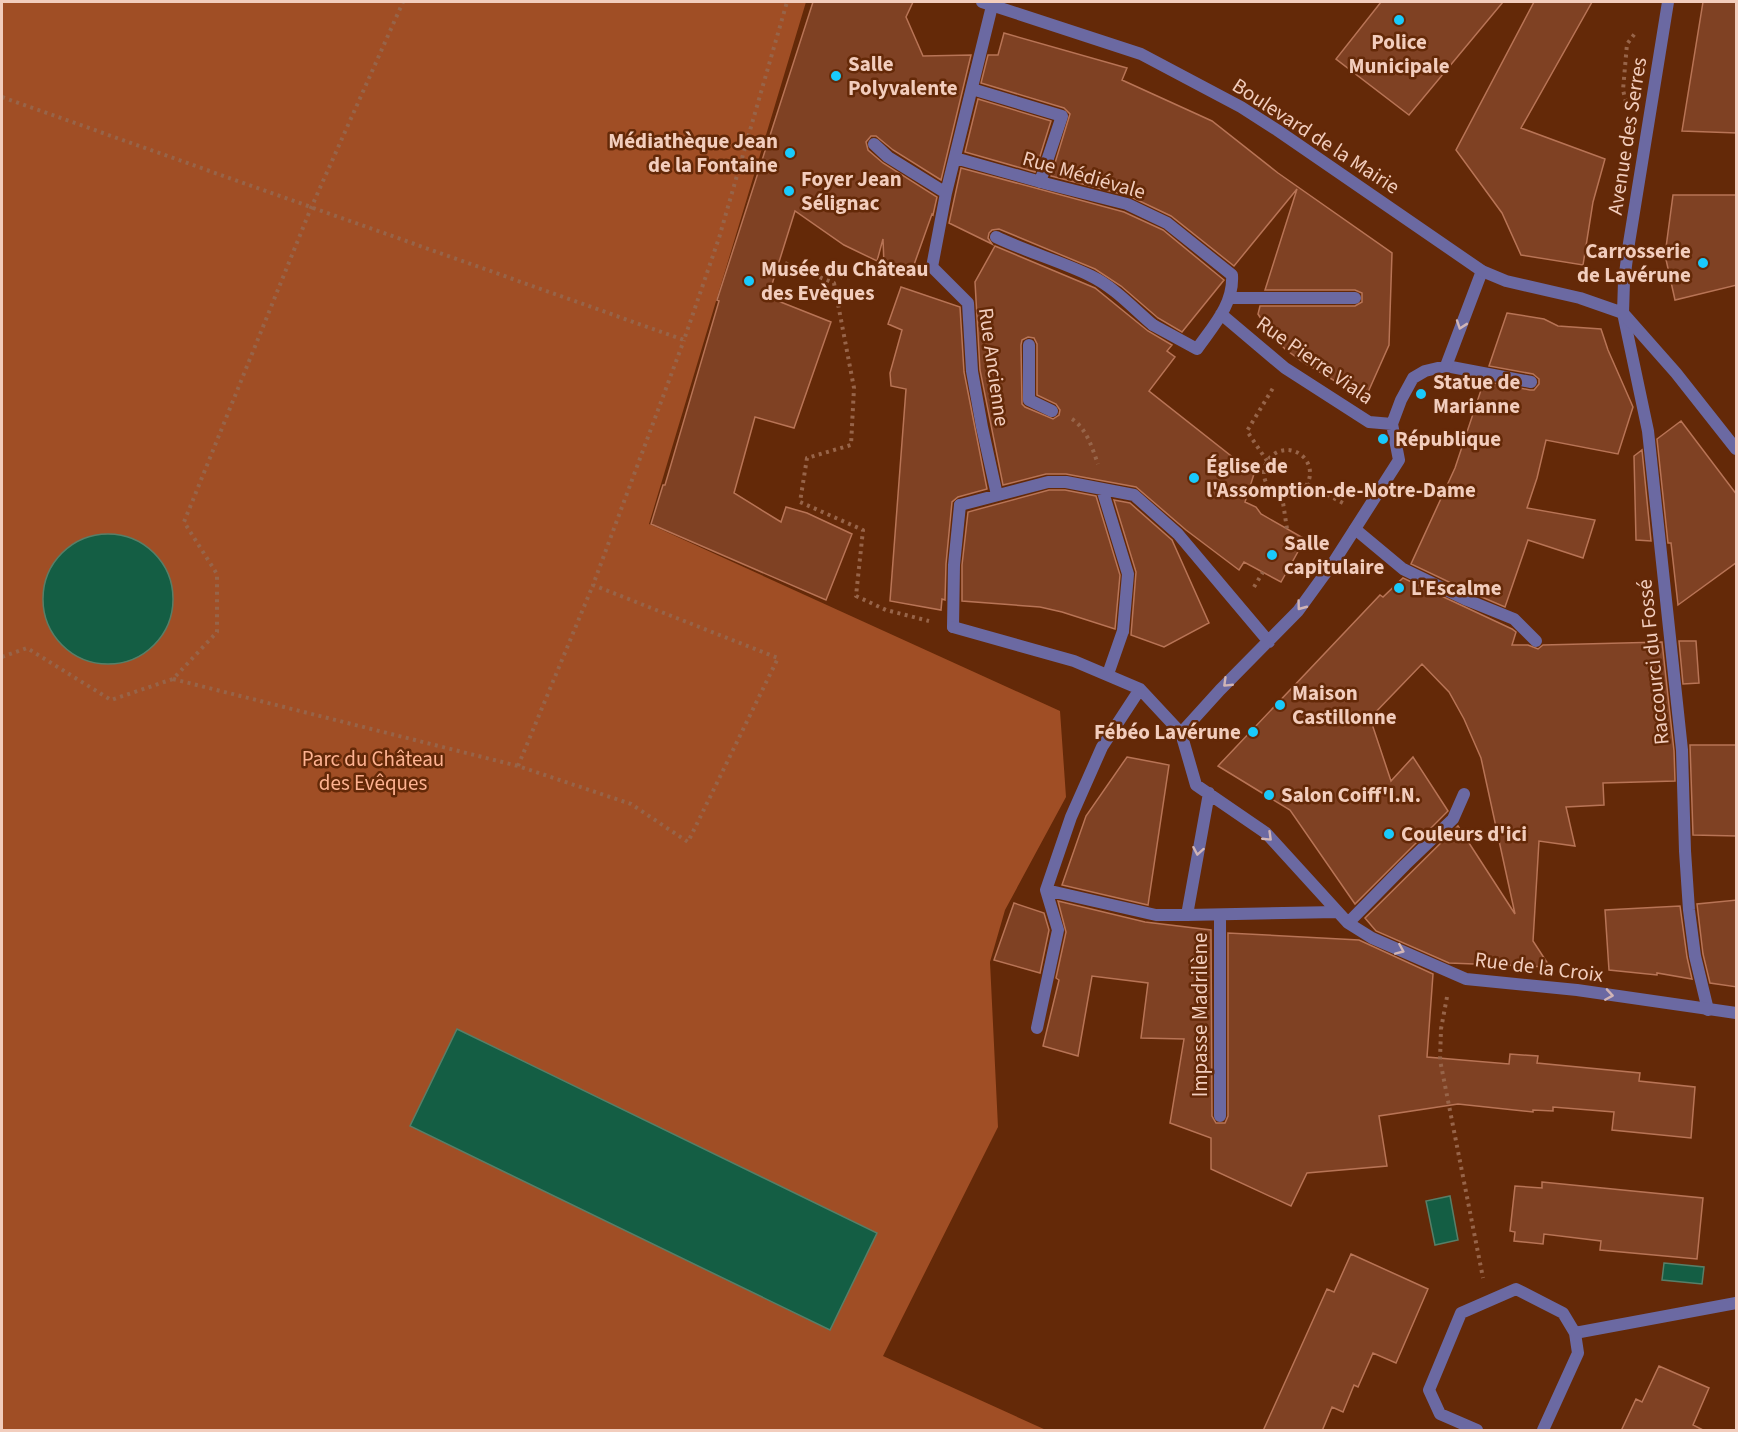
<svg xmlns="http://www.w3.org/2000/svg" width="1738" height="1432" font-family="'Source Sans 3',sans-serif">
<rect width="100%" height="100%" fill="#642908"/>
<!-- green -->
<path fill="#a04e25" d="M2 2H806L649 524 1060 711 1066 797 1005 910 990 962 998 1127 883 1356 1046 1430H2Z"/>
<!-- water -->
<path fill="#145e44" stroke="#577f68" stroke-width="1.5" d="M43 599a65 65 0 1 1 130 0a65 65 0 1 1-130 0Z
M457 1029 877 1233 830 1330 410 1126Z
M1450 1196 1458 1240 1435 1245 1426 1201Z
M1664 1263 1704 1267 1702 1284 1662 1280Z"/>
<!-- building -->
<path fill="#7f4123" stroke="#b87456" stroke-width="1.5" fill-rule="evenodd" d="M813 2H913L906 17 923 56 971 55 941 180 893 150 876 136H871L866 142 868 150 883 163 937 197 933 215 932 214 910 276 884 265 883 239 877 261 844 245 795 211 768 297 831 322 794 428 755 417 734 493 781 522 786 507 807 513 852 534 826 600 651 524 663 485H665L719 301 717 300Z
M1381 2H1503L1409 115 1336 59Z
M1534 2H1592L1521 128 1605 159 1593 202 1583 265 1521 255 1502 213 1456 150Z
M1703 2H1737V133L1682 131Z
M1004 33 1127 68 1122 80 1212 121 1278 173 1392 253 1389 345 1365 399 1303 362 1285 349 1270 333 1258 314 1260 306H1355L1362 302V293L1355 290H1265L1297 189 1234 266 1171 216 1129 196 1051 176 1070 114 1064 108 981 83 988 55H998Z
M978 99 1051 121 1035 172 965 152Z
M961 168 1124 212 1163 230 1224 280 1182 332 1158 318 1121 286 1095 269 999 229 992 230 989 233 988 238 992 244 949 223Z
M1673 195H1737V285L1675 300 1665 255Z
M995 246 1095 288 1148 331 1172 345 1167 351 1175 357 1149 391 1254 474 1245 502 1256 507 1261 514 1305 539 1281 582 1244 562 1239 570 1186 530 1136 487 1066 474H1046L1003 485 980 370 975 282ZM1028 337 1034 338 1037 344V395L1056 404 1060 410 1059 415 1053 419 1025 407 1022 404 1021 345 1022 340Z
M901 287 960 307 964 372 987 489 958 497 952 502 946 564 945 600 942 599 941 610 890 601 906 389 891 386 890 373 902 330 888 324Z
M1507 313 1544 319 1558 326 1601 329 1608 350 1633 407 1618 454 1546 440 1537 478 1527 508 1595 520 1583 558 1528 540 1505 607 1470 592 1411 564 1455 468 1484 381 1530 390H1534L1539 384V379L1533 374 1489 366Z
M1681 421 1737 495V562L1678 605 1671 543H1668L1657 439Z
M1642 450 1651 541 1636 540 1634 456Z
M1049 490H1065L1096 496 1120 575 1115 629 1062 612 1040 607 962 601V565L968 512Z
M1114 500 1130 503 1172 540 1209 623 1164 647 1131 635 1136 572Z
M1403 578 1512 629 1516 632 1512 645H1528L1538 649 1543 645 1662 642 1674 751 1675 781 1603 783 1604 805 1566 807 1575 846 1539 841 1533 941 1550 967 1449 963 1376 931 1365 918 1458 826 1515 914 1481 758 1464 719 1449 692 1422 664 1370 718 1391 781 1413 757 1448 811 1355 904 1290 810 1218 766 1380 595 1383 597Z
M1679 641H1696L1699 683 1683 684Z
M1690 745H1737V836L1693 835Z
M1127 757 1169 765 1148 905 1062 885 1086 816Z
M1737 900V987L1710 983 1703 954 1697 904Z
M1058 901 1145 922 1211 930 1212 1116 1216 1123H1225L1228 1116V933L1359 940 1433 974 1427 1057 1509 1064 1510 1054 1538 1056 1537 1063 1640 1073 1639 1081 1695 1087 1691 1138 1612 1130 1614 1112 1553 1107V1111L1533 1110V1112L1458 1104 1379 1116 1387 1166 1307 1173 1291 1206 1211 1169V1138L1170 1123 1184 1039 1141 1038 1148 983 1092 976 1078 1056 1043 1046 1059 980 1056 978 1066 932Z
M1014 903 1044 913 1049 930 1040 973 994 960Z
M1680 906 1687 957 1692 979 1657 973V975L1609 970 1605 910Z
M1542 1182 1703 1198 1697 1259 1600 1250 1601 1241 1544 1234 1543 1244 1514 1241 1515 1232 1510 1231 1515 1186 1542 1188Z
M1351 1254 1428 1289 1396 1363 1373 1353 1358 1387 1354 1385 1343 1412 1332 1407 1322 1431H1263L1327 1289 1334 1292Z
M1659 1366 1709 1388 1693 1425 1705 1431H1621L1636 1399 1642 1402Z"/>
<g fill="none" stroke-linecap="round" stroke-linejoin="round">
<!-- path -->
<path stroke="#976449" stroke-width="4" stroke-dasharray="3 4.5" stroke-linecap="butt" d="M2 97 684 340 719 238 787 2
M1626 102 1623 90 1627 44 1636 32
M785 263 834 283 854 388 851 445 807 458 800 502 863 530 856 596 886 610 929 621
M1072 419C1087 429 1092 448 1098 464
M1264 473a23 23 0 1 1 46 0a23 23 0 1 1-46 0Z
M1267 461 1247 431 1273 388
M1307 484 1343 503
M1282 496 1287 529
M1254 587 1263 572
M2 657 27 648 111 700 173 679 217 632V574L184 522 311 208 403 2
M173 679 518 766 631 804 688 842 778 658 593 585 684 340
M518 766 593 585
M1447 997 1441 1029 1440 1060 1483 1278"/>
<!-- service -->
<path stroke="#6b69a2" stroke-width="12" d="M1446 366 1531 382
M1355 529 1403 569 1467 600 1514 619 1536 641"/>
<!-- pedestrian -->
<path stroke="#6b69a2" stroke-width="12" d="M996 237C1027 252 1060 261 1091 276 1114 287 1134 309 1153 325
M1623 313 1648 431 1682 750 1685 851 1689 910 1695 956 1708 1010
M1029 345V400L1052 411
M953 627 954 565 960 505
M1108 674 1123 631"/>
<!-- minor -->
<path stroke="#6b69a2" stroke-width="12" d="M992 6 946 193 932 267 968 303 972 371 982 427 997 495
M972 89 1062 116 1040 182
M874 144 888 157 946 193
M955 158 1048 184 1127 204 1167 223 1232 275C1234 304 1213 326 1197 349L1153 325
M1230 298H1355
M1221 314 1285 368 1369 422 1392 424
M1102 489 1128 574 1123 631
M960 505 1048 482H1066L1134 495 1178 534 1269 642
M953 627 1074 661 1140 689 1181 733 1196 785 1266 833 1348 923 1372 938 1466 979 1577 990 1736 1013
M1181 733 1220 690 1298 611 1335 560 1399 460 1392 424 1401 400 1413 378 1425 371 1446 366 1482 271
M1209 793 1187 915 1337 912
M1046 890 1156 915H1187
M1220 915V1116
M1348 923 1405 865 1453 819 1464 794
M1037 1028 1058 930 1046 890 1071 817 1102 747 1140 689
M1575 1333 1736 1303
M1477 1430 1440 1414 1429 1390 1461 1313 1516 1289 1563 1313 1575 1333 1578 1353 1543 1430"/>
<!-- tertiary -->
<path stroke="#6b69a2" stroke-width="12" d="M982 2 1141 54 1241 107 1277 130 1482 271 1506 281 1580 298 1623 313
M1623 313 1624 281 1629 243 1668 2
M1623 313 1676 373 1736 449"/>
</g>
<!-- one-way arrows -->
<defs><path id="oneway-chevron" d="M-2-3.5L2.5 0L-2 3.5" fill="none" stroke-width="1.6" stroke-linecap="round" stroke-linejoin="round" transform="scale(1.5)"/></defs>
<g stroke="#d0b4b6">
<use href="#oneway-chevron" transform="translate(1461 325) rotate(109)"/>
<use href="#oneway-chevron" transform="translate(1301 606) rotate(127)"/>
<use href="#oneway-chevron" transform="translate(1227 683) rotate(136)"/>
<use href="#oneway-chevron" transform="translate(1268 837) rotate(44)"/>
<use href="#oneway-chevron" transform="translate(1198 851) rotate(100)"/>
<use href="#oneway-chevron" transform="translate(1400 950) rotate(23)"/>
<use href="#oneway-chevron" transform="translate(1609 995) rotate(9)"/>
</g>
<!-- markers -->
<g fill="#19cafc" stroke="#642908" stroke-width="2">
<circle cx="1399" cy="20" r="6"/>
<circle cx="836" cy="76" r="6"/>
<circle cx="790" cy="153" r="6"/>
<circle cx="789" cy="191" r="6"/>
<circle cx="1703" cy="263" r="6"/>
<circle cx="749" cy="281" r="6"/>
<circle cx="1421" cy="394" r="6"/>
<circle cx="1383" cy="439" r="6"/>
<circle cx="1194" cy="478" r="6"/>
<circle cx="1272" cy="555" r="6"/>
<circle cx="1399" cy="588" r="6"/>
<circle cx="1280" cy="705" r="6"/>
<circle cx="1253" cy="732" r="6"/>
<circle cx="1269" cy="795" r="6"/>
<circle cx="1389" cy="834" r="6"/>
</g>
<g text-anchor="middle" stroke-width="5" stroke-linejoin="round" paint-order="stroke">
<!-- poi labels -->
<g font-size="21" font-weight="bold" fill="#f2cdbd" stroke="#642908" text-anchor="start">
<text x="1399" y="49" text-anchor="middle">Police<tspan x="1399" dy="24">Municipale</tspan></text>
<text x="848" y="71">Salle<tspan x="848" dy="24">Polyvalente</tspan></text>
<text x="778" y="148" text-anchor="end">Médiathèque Jean<tspan x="778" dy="24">de la Fontaine</tspan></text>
<text x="801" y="186">Foyer Jean<tspan x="801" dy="24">Sélignac</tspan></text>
<text x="1691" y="258" text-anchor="end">Carrosserie<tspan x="1691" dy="24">de Lavérune</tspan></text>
<text x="761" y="276">Musée du Château<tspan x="761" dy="24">des Evèques</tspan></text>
<text x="1433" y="389">Statue de<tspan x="1433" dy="24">Marianne</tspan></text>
<text x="1395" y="446">République</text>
<text x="1206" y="473">Église de<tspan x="1206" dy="24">l'Assomption-de-Notre-Dame</tspan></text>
<text x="1284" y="550">Salle<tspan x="1284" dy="24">capitulaire</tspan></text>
<text x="1411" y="595">L'Escalme</text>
<text x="1292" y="700">Maison<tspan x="1292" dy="24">Castillonne</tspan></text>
<text x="1241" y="739" text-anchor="end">Fébéo Lavérune</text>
<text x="1281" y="802">Salon Coiff'I.N.</text>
<text x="1401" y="841">Couleurs d'ici</text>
</g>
<!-- street labels -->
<g font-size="21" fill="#f2cdbd" stroke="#642908">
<text transform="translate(1316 136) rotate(33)" y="7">Boulevard de la Mairie</text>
<text transform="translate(1627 136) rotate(-81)" y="7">Avenue des Serres</text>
<text transform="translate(1084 175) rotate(16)" y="7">Rue Médiévale</text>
<text transform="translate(1315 360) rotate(35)" y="7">Rue Pierre Viala</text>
<text transform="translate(994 367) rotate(82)" y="7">Rue Ancienne</text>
<text transform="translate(1653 662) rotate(-96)" y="7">Raccourci du Fossé</text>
<text transform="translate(1539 967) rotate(7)" y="7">Rue de la Croix</text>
<text transform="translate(1200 1015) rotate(-90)" y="7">Impasse Madrilène</text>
</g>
<!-- park labels -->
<g font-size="21" fill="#feb291" stroke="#642908">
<text x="373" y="766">Parc du Château<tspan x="373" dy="24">des Evêques</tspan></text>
</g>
</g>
<!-- border -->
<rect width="1738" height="1432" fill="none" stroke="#f2cdbd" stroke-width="6"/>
</svg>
